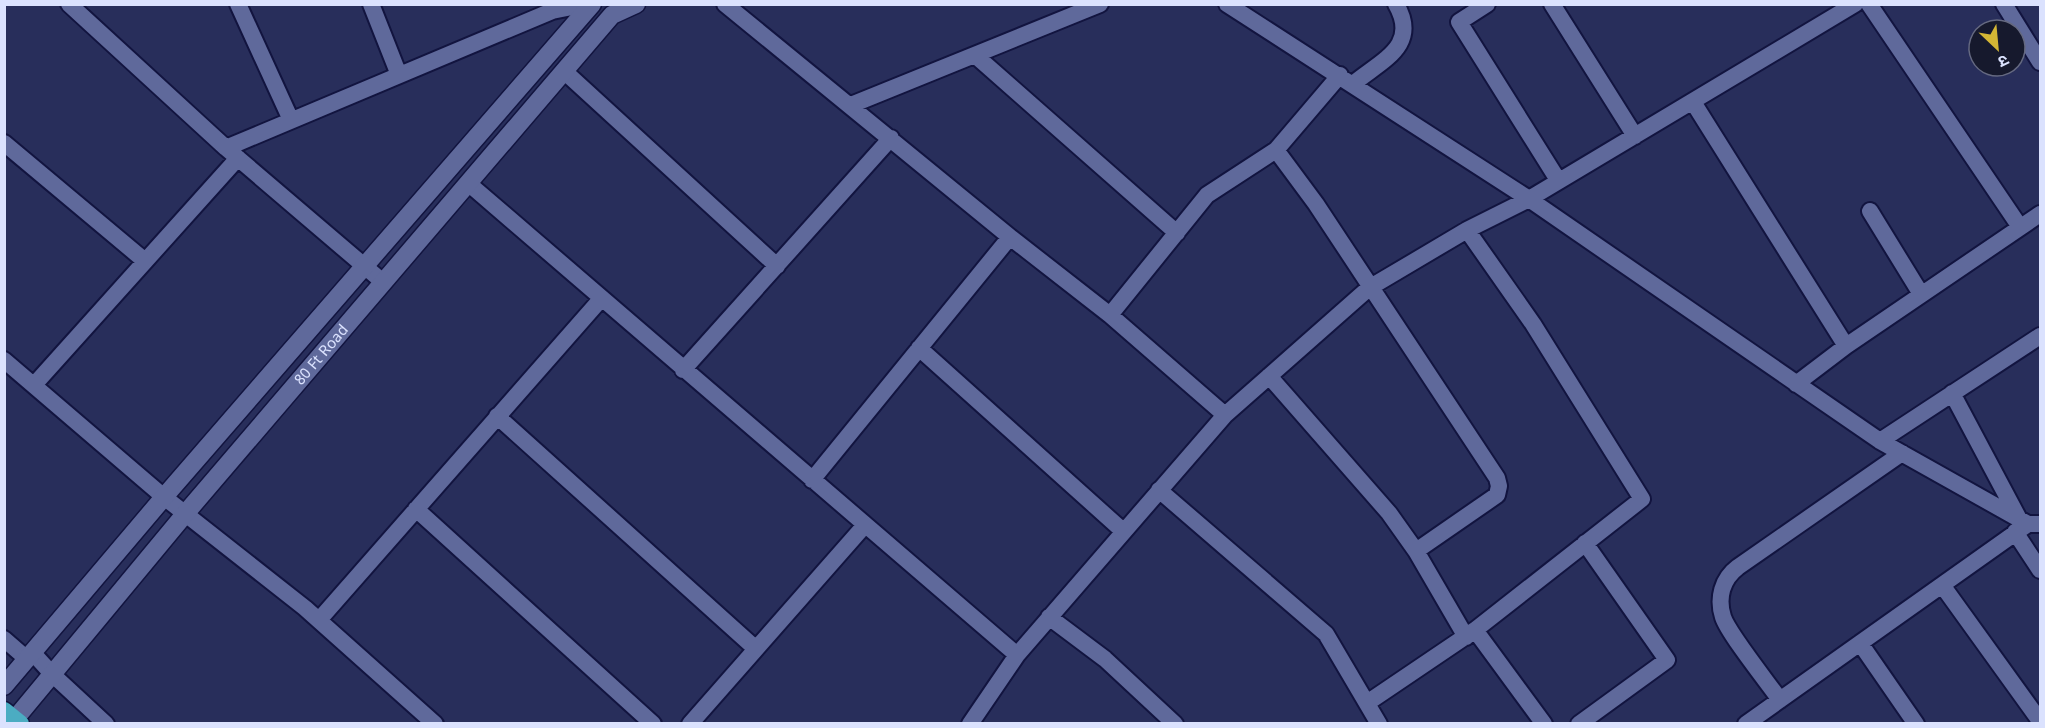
<svg xmlns="http://www.w3.org/2000/svg" width="2045" height="728" font-family="Georgia,'Noto Sans Devanagari',serif">
<rect width="100%" height="100%" fill="#282e5b"/>
<g fill="none" stroke-linecap="round" stroke-linejoin="round">
<!-- street casing -->
<g stroke="#12143f" stroke-width="20">
<path id="street" d="M69 4 226 148 383 282
M238 4 291 120
M371 4 399 75
M725 4 1010 237 1110 315 1225 415
M1227 4 1529 199 1880 441 2028 524H2040
M1487 4 1459 22 1558 180
M1552 4 1635 136
M1869 4 2020 227
M2004 4 2040 62
M976 56 1177 233
M564 71 777 266
M1353 84C1382 60 1420 46 1396 4
M1693 102 1846 346
M851 105 1100 4
M4 143 145 261
M226 148 552 11 587 4
M1276 150 1316 204 1497 478 1499 486 1497 495 1416 551
M468 183 1017 655
M1870 211 1921 294
M1467 230 1533 324 1642 499 1475 630
M1110 315 1207 195 1276 150 1340 75
M919 348 1123 531
M4 360 164 497 305 608 435 724
M683 370 891 138
M1269 376 1389 513 1416 551 1466 637
M1796 384 1846 346 2040 214
M34 385 238 158
M1952 393 2019 519
M497 416 756 649
M1880 441 2040 336
M812 480 1010 237
M1159 490 1326 634 1379 724
M416 509 653 724
M2015 532 2040 570
M1942 585 2040 721
M1049 617 1105 659 1175 724
M319 620 601 299
M4 639 27 659
M1860 643 1916 724
M33 653 52 674 106 724
M1780 700C1768 683 1728 633 1723 617 1717 598 1722 579 1738 567L1902 453
M1367 703 1475 630 1544 724
M690 724 865 525
M970 724 1017 655 1225 415 1369 288 1467 230 1529 199 1855 4
M1579 724 1667 660 1585 543
M1746 724 2028 524"/>
</g>
<!-- secondary casing -->
<g stroke="#12143f" stroke-width="21">
<g id="secondary">
<path d="M4 686 164 497 592 4"/>
<path id="s1" d="M15 719 185 514 612 15 636 4"/>
</g>
</g>
<!-- highway casing -->
<g stroke="#12143f" stroke-width="21">
<path id="highway" d="M4 711 20 724"/>
</g>
<!-- street -->
<use href="#street" stroke="#5f699b" stroke-width="16"/>
<!-- secondary -->
<use href="#secondary" stroke="#5f699b" stroke-width="18"/>
<!-- highway -->
<use href="#highway" stroke="#4bacc2" stroke-width="18"/>
</g>
<g text-anchor="middle" stroke-width="6" stroke-linejoin="round" paint-order="stroke">
<!-- street labels -->
<g font-size="15" fill="#dbe2fe" stroke="#16192d">
<text dy="5" stroke="none"><textPath href="#s1" startOffset="476">80 Ft Road</textPath></text>
</g>
</g>
<!-- border -->
<rect width="2045" height="728" fill="none" stroke="#dbe2fe" stroke-width="12"/>
<!-- north arrow -->
<g transform="translate(1997 48) rotate(154)"><circle r="28" fill="#16192d" stroke="#656981" stroke-width="1.5"/>
<path d="M0-4.5L10 22L0 15L-10 22Z" fill="#d4b635"/>
<text y="-9" font-size="16" font-weight="bold" text-anchor="middle" fill="#dbe2fe">उ</text>
</g>
</svg>
